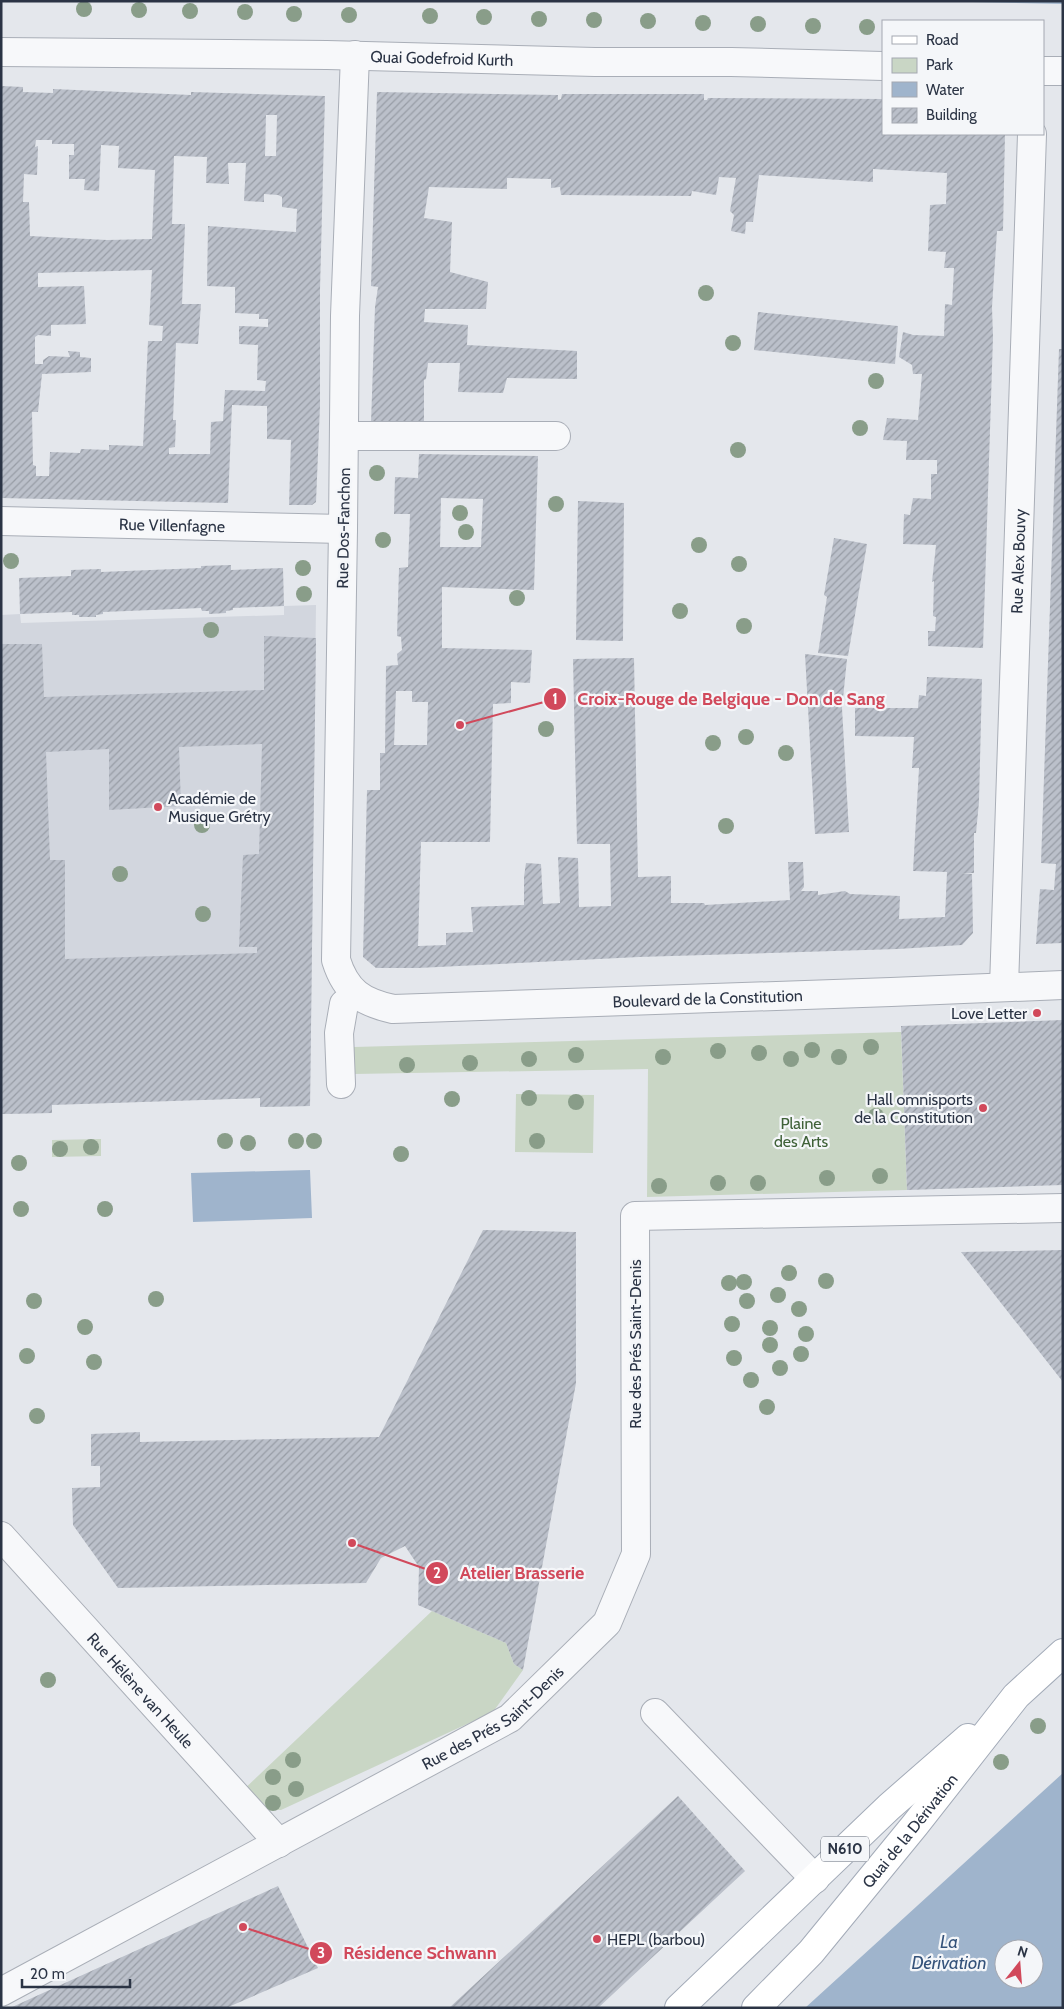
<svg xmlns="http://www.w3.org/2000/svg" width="1064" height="2009" font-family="Cabin,sans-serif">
<defs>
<pattern id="building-hatch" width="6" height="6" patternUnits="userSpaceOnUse" patternTransform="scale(1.25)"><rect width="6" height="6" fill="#bbc0ca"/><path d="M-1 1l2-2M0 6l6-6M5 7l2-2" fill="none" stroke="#989da6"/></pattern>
</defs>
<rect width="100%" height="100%" fill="#e4e7ec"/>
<!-- built -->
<path fill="#d2d6de" d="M316 605 310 1106 260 1107V1098L52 1104V1113L2 1114 1 615 20 614 21 623 284 615V606Z"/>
<!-- green -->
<path fill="#c9d6c5" d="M901 1032 907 1190 647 1197 648 1069 354 1074V1047Z
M516 1094 594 1095 593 1153 515 1152Z
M101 1139V1156L52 1157V1140Z
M432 1611 506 1643 514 1664 523 1670 493 1712 281 1810H265L239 1794Z"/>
<!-- water -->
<path fill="#9fb4cc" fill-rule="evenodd" d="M927 1H1063V4Z
M310 1170 312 1218 193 1222 191 1173Z
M1063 1773V2008H805ZM1004 1949H1034V1979H1004Z"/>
<!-- building -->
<path fill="url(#building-hatch)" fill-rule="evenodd" d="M1 86 23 87V92L53 93V89L191 95V92L325 96 320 290V406L316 502 312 505H289L291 440 267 439V406L232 405 228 503 1 498ZM266 115H277L276 156H265ZM36 140H52V144H74V155H69V179H85L84 190 99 191 101 145 119 146 118 168 155 170 152 239 107 240 30 236 29 202H23L24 174 37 175 38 146 35 147ZM174 156 207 157 206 183 229 184 228 163H246L244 201 264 202V194L278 195 282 197V207L297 209 296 232 208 226 207 286 235 287V313L259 314V319H268V327L239 326V344L258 345 257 380 266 381 265 391 225 390 223 421 211 422 210 454H169V448L175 447 176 420H173L176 343 198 344 201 304H182L185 224H172ZM152 270 149 325 163 326 162 341H148L143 446 109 445V450L81 449 80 453 50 452 49 476H36V466L33 465 32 412H38L42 374 91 372V358L80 357V352L68 351 70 357 49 356 43 360V364H35V337L38 335 51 336V325L86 324 84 286 38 287V273Z
M377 92 558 95V100L561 99 562 94H704V100H707L708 98 883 99V134H1005L1003 231H997L992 307 993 337 983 648 928 646V631H935L936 617 933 616 934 581 932 582 936 545 903 544 904 514 910 515 913 498 931 499V474H937V460H906L907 441 883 440 887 418 918 420 922 374H913L912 365 899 357 903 332 913 335 944 336 945 304 952 305 954 268H944L946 252 928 251 930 205 946 204 947 173 873 169V182L759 175 753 222H746L745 234 731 231 734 215 730 211 736 178 719 177 716 195 692 191 691 196 561 195 560 187 551 188V179L507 178V189L429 187 424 218 452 222 450 272 488 282 486 309H425L424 322 468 325 467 345 577 351V379L507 378 503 393 458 392 460 363H428L426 379 424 380V424L371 423 375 307 378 287 371 286Z
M758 312 898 326 895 364 754 350Z
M1059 349H1063V943L1036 944 1040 889 1054 890 1056 864 1041 863Z
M419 454 538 456 534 590 442 587V648L532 650 530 683 511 682V703L493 704 490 842H421L418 946 446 945V933L473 932 471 907 524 905V877L526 863 541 864 543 904 560 903 558 857 578 858 579 907 611 906 610 844H577L573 659 634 658 638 877 671 876V903H704L705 905 790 900 788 862H803L804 887 801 891H818V895L845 891 850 894 900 896 899 919 945 917 947 872 913 871 919 768H912L914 737 855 736V708H918L919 695 926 696 927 677 982 679 979 802 976 833H974V873H962L972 874 973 933 962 945 898 949 639 957 418 968H376L363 957 367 790H380V753H385L386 666 398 665 397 654 402 650 401 637 397 636 399 568 408 567 410 514H394L395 477 418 478ZM441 498 483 499 481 547H440ZM396 691H412V702H428L427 745H394Z
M578 501 624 503 623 641 576 640Z
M834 538 867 544 848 656 818 653 827 597 824 595Z
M231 565V570L283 568 284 606 233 608V610L226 611V613L209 614V611H202L201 608 103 612V614L96 615V617H79V615H72V612L20 614 19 578 71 576V570L101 569V572L201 568V566Z
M264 636 316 638 310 1106 260 1107V1098L52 1105V1113L2 1114 1 644H42L44 697 264 690ZM262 744 259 854 243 855 239 947H257V953L65 959V860H50L46 752 109 749V810L181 806 179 747Z
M805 654 847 659 842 708 849 832 815 834Z
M1063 1020V1185L907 1190 901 1026Z
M483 1230 576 1232V1383L523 1670 514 1664 506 1643 418 1605 419 1567 405 1546 381 1558 366 1583 118 1588 73 1525 72 1488 100 1487V1466H91V1434L140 1432V1442L379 1437Z
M1063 1250V1382L961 1252Z
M678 1796 745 1871 598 2008H449Z
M278 1886 318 1968 226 2008H10Z"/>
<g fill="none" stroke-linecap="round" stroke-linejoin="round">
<!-- minor casing -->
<g stroke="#a9aeb7" stroke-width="30">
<g id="minor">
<path id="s1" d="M1 52 327 55 595 62H731L883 66"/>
<path id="s2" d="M355 55 345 316 343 529 336 960C346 992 362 1002 393 1009L891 992 1063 985"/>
<path d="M1043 71H1063"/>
<path d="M345 436H556"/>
<path id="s3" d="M1 521 343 529"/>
<path id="s4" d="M1004 987 1032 134"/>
<path d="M341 1084 339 1033 344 1004 356 994"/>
<path id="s5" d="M1 1536 279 1843"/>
<path d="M655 1713 815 1879"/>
<path id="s6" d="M1 1992 510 1718 607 1623 636 1554 635 1216 1063 1208"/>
</g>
</g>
<!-- major casing -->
<g stroke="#a3abb8" stroke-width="30">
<g id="major">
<path d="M679 2008 889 1807 968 1738"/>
<path id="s7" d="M756 2008 811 1952 915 1825 1016 1696 1063 1653"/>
</g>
</g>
<!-- minor -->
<use href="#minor" stroke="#f7f8fa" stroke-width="28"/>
<!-- major -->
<use href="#major" stroke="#fff" stroke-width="28"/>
</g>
<!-- trees -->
<g fill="#899d89">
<circle cx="84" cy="9" r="8"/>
<circle cx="139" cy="10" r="8"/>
<circle cx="190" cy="11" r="8"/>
<circle cx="245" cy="12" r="8"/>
<circle cx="294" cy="14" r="8"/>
<circle cx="349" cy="15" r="8"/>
<circle cx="430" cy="16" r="8"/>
<circle cx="484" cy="17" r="8"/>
<circle cx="539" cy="19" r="8"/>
<circle cx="594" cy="20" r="8"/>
<circle cx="648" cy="21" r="8"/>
<circle cx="703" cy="23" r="8"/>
<circle cx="758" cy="24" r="8"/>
<circle cx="813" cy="26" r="8"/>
<circle cx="867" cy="27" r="8"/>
<circle cx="706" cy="293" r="8"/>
<circle cx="733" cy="343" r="8"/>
<circle cx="876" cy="381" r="8"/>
<circle cx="860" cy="428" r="8"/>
<circle cx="738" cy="450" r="8"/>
<circle cx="377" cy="473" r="8"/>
<circle cx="556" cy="504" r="8"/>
<circle cx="460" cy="513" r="8"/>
<circle cx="466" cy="532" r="8"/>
<circle cx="383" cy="540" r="8"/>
<circle cx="699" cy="545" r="8"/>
<circle cx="11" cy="561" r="8"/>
<circle cx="739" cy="564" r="8"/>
<circle cx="303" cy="568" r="8"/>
<circle cx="304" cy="594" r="8"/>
<circle cx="517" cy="598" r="8"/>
<circle cx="680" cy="611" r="8"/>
<circle cx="744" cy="626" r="8"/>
<circle cx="211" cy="630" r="8"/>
<circle cx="546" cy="729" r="8"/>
<circle cx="746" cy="737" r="8"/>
<circle cx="713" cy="743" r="8"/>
<circle cx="786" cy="753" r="8"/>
<circle cx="202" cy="825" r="8"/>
<circle cx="726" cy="826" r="8"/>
<circle cx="120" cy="874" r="8"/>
<circle cx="203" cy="914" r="8"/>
<circle cx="871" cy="1047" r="8"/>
<circle cx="812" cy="1050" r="8"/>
<circle cx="718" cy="1051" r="8"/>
<circle cx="759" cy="1053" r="8"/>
<circle cx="576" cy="1055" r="8"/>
<circle cx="663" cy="1057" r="8"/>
<circle cx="839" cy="1057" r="8"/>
<circle cx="529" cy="1059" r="8"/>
<circle cx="791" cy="1059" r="8"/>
<circle cx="470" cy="1063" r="8"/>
<circle cx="407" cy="1065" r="8"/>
<circle cx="529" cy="1098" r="8"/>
<circle cx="452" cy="1099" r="8"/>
<circle cx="576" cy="1102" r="8"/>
<circle cx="876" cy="1116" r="8"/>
<circle cx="225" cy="1141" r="8"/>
<circle cx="296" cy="1141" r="8"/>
<circle cx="314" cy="1141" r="8"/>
<circle cx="537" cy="1141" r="8"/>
<circle cx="248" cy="1143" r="8"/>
<circle cx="91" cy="1147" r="8"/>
<circle cx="60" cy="1149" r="8"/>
<circle cx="401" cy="1154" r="8"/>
<circle cx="19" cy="1163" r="8"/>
<circle cx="880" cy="1176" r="8"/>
<circle cx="827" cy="1178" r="8"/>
<circle cx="718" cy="1183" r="8"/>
<circle cx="758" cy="1183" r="8"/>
<circle cx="659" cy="1186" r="8"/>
<circle cx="21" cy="1209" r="8"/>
<circle cx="105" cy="1209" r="8"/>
<circle cx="789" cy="1273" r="8"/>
<circle cx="826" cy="1281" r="8"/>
<circle cx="744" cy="1282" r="8"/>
<circle cx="729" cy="1283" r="8"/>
<circle cx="778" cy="1295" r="8"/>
<circle cx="156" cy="1299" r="8"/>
<circle cx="34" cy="1301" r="8"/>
<circle cx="747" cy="1301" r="8"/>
<circle cx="799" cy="1309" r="8"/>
<circle cx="732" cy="1324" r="8"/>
<circle cx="85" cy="1327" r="8"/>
<circle cx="770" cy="1328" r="8"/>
<circle cx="806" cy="1334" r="8"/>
<circle cx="770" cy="1345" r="8"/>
<circle cx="801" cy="1354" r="8"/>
<circle cx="27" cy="1356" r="8"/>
<circle cx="734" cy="1358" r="8"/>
<circle cx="94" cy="1362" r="8"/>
<circle cx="780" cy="1368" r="8"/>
<circle cx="751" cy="1380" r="8"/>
<circle cx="767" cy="1407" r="8"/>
<circle cx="37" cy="1416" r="8"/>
<circle cx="48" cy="1680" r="8"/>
<circle cx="1038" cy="1726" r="8"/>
<circle cx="293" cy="1760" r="8"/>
<circle cx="1001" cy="1762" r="8"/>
<circle cx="273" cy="1777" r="8"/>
<circle cx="296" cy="1789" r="8"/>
<circle cx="273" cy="1803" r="8"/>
</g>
<!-- markers -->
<g fill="#d1495b" stroke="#f4f6f9" stroke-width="2">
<circle cx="158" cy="807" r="5"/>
<circle cx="1037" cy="1013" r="5"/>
<circle cx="983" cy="1108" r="5"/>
<circle cx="597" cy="1939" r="5"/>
</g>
<g text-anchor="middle" stroke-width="4.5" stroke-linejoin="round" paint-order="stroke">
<!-- shield labels -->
<rect fill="#f4f6f9" stroke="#676e7b" stroke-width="1" x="821" y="1836.5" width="48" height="25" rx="4"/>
<g font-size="15" font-weight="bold" fill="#2b3445">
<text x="845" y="1854">N610</text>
</g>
<!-- street labels -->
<g font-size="16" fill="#2b3445" stroke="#f4f6f9">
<text dy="6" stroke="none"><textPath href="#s1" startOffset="441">Quai Godefroid Kurth</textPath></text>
<text dy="6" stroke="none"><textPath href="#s3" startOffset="171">Rue Villenfagne</textPath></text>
<text transform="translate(343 528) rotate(-89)" y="6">Rue Dos-Fanchon</text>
<text dy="6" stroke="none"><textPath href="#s4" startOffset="426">Rue Alex Bouvy</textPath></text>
<text dy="6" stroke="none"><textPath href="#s2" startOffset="1300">Boulevard de la Constitution</textPath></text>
<text transform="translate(635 1344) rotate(-90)" y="6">Rue des Prés Saint-Denis</text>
<text dy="6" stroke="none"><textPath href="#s5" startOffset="208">Rue Hélène van Heule</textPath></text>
<text dy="6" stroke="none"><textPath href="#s6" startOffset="564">Rue des Prés Saint-Denis</textPath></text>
<text dy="6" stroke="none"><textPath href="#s7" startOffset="235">Quai de la Dérivation</textPath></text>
</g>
<!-- poi labels -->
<g font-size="16" fill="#2b3445" stroke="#f4f6f9" text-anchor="start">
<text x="168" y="804">Académie de<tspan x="168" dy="18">Musique Grétry</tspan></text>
<text x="1027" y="1019" text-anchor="end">Love Letter</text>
<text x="973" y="1105" text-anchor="end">Hall omnisports<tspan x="973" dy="18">de la Constitution</tspan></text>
<text x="607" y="1945">HEPL (barbou)</text>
</g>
<!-- park labels -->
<g font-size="16" fill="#3f6138" stroke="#f4f6f9">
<text x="801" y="1129">Plaine<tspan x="801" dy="18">des Arts</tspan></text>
</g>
<!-- water labels -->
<g font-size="18" font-style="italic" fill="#34527a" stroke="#f4f6f9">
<text x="949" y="1948">La<tspan x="949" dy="21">Dérivation</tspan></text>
</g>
</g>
<!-- callouts -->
<path fill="none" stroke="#d1495b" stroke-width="2" d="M460 725L555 699M352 1543L437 1573M243 1927L321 1953"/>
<g fill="#d1495b" stroke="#f4f6f9" stroke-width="2">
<circle cx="460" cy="725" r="5"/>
<circle cx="352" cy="1543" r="5"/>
<circle cx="243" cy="1927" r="5"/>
<circle cx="555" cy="699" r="12"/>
<circle cx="437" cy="1573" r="12"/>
<circle cx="321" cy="1953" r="12"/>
</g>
<g font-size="15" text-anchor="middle" font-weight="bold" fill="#fff">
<text x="555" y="704">1</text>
<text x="437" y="1578">2</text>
<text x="321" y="1958">3</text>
</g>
<g font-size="18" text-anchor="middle" font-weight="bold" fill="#d1495b" stroke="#f4f6f9" stroke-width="4.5" stroke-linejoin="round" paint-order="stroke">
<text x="731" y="705">Croix-Rouge de Belgique - Don de Sang</text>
<text x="522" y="1579">Atelier Brasserie</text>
<text x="420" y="1959">Résidence Schwann</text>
</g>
<!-- border -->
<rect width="1064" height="2009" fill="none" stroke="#2b3445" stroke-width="5"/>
<!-- legend -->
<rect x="882" y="20" width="162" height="115" fill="#f4f6f9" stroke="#a4a8b1"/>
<rect x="892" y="36" width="25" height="8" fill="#ffffff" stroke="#a4a8b1"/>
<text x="926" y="45" font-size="15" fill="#2b3445">Road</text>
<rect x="892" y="58" width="25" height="15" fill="#c9d6c5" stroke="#a4a8b1"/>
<text x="926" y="70" font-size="15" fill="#2b3445">Park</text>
<rect x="892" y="82" width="25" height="15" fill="#9fb4cc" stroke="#a4a8b1"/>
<text x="926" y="95" font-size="15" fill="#2b3445">Water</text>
<rect x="892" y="108" width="25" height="15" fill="url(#building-hatch)" stroke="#a4a8b1"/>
<text x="926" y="120" font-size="15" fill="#2b3445">Building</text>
<!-- north arrow -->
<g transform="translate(1019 1964) rotate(17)"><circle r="24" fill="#f4f6f9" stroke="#a4a8b1"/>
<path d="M0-4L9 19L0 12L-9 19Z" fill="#d1495b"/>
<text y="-8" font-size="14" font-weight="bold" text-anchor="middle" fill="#2b3445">N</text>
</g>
<!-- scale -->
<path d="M22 1979v8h108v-8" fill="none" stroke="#2b3445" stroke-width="2.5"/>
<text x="30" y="1979" font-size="15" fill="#2b3445" stroke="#f4f6f9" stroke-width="4" paint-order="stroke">20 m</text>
</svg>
